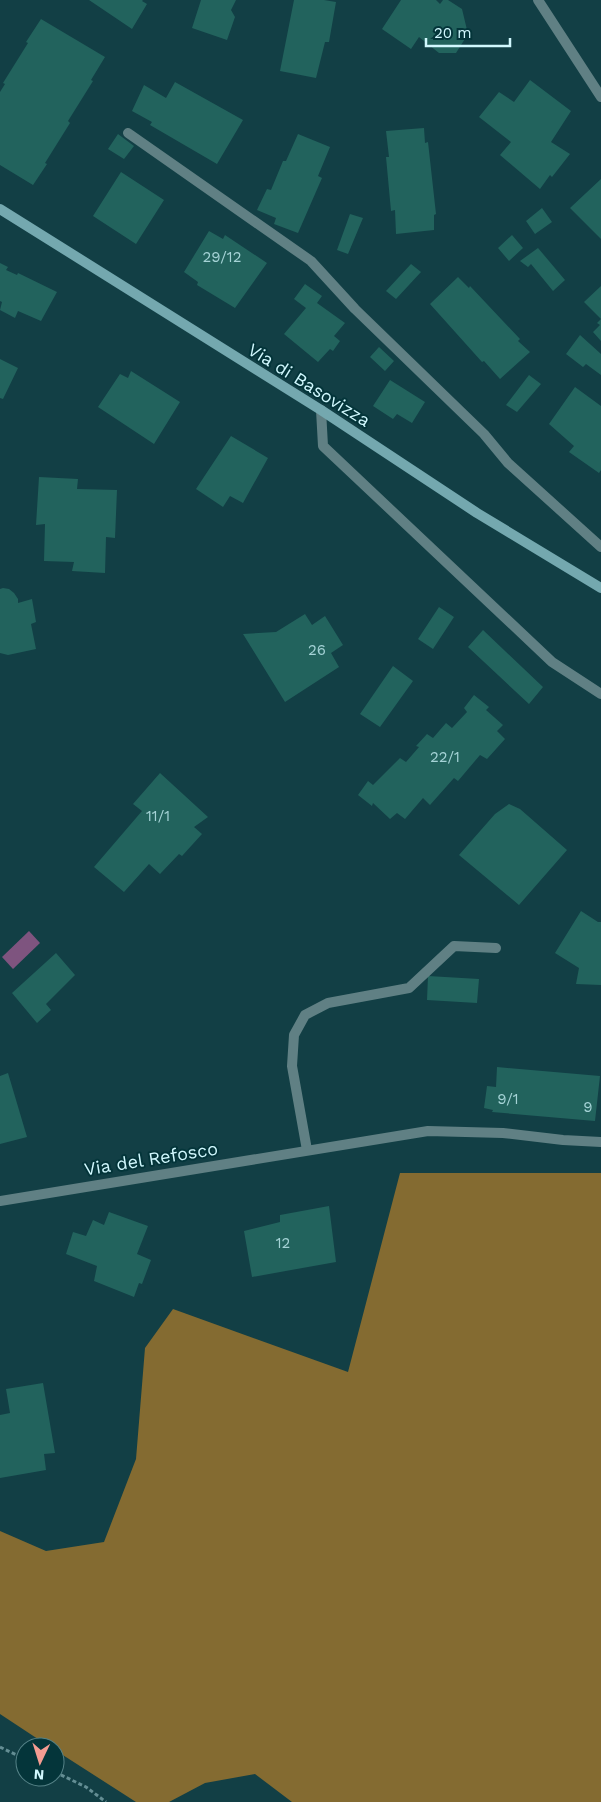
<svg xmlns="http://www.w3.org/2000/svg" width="601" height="1802" font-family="'Work Sans',sans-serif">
<rect width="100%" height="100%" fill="#123f45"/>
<!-- forest -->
<path fill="#846b31" d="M400 1173H601V1802H292L255 1774 205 1783 169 1802H136L55 1750V1747H50L0 1714V1531L46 1551 104 1542 136 1459 145 1348 173 1309 348 1372Z"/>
<!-- water -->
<path fill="#7e547f" d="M29 931 40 943 13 969 2 957Z"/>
<!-- building -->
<path fill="#22635d" d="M89 0H143L142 1 147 4 132 29Z
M201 0H236L231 10 235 17 227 40 192 28Z
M294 0H324L336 2 329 42H325L316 78 280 71Z
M401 0H436L440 4 443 0H448L462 9 468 34 456 53H439L419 37 411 49 382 29Z
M41 19 105 57 91 80 93 81 68 121 70 123 45 163 47 164 33 185 0 165V92L5 84 3 83 28 43 26 42Z
M530 80 571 111 551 142 570 154 552 177 550 175 540 189 500 155 511 142 479 117 499 92 514 102Z
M175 82 243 120 217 164 150 125 152 122 132 111 144 85 166 98Z
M424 128 425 143 428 142 436 214 434 215V230L396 234 395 210 391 211 386 157H389L386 131Z
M118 134 134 146 124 159 108 149Z
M298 134 330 147 318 176 322 178 298 233 274 224 276 218 257 210 267 189 271 190 283 161H286Z
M121 172 164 200 136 244 93 216Z
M601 179V239L570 208Z
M542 208 552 222 535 234 526 221Z
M350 214 363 218 348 254 337 250Z
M209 231 223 239 225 235 267 263 235 308 197 285 198 282 184 272Z
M512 235 523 248 509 261 498 248Z
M538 248 565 280 553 291 531 264 528 267 520 261Z
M0 263 8 267 6 270 17 275 18 273 57 292 41 321 18 311 15 318 0 310 2 302 0 301Z
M411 264 421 272 396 299 386 291Z
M458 277 469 288 470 286 520 339 518 341 530 352 500 379 484 361 482 362 430 304Z
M305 284 322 296 317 303 345 323 334 336 340 341 333 351 330 349 318 362 284 334 306 308 294 299Z
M601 286V319L584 302Z
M601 319V341L593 332 600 325 597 323Z
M580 335 601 354V375L586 364 583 367 566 354Z
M379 347 394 361 385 371 370 357Z
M0 359 18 368 3 399 0 398Z
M131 371 180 402 154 444 98 407 120 374 128 378Z
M529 375 541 384 517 412 506 405Z
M390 380 425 402 412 423 397 414 393 419 373 406Z
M575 387 601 406V470L599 473 569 452 574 446 549 424Z
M231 436 268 458 243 503 230 496 223 507 196 489Z
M39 477 78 479 77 489 117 490 115 538 106 537 105 573 72 571 74 562 44 561 45 524 36 525Z
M3 588 9 589 14 593 18 599V603L32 599 36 622 31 624 36 649 8 655 0 653V589Z
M439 607 454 617 433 649 418 639Z
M305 614 312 625 325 616 343 645 331 653 339 667 285 702 243 634 276 632Z
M483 630 543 687 529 704 468 647Z
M393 666 413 681 380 727 360 714Z
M474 695 489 707 486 710 503 725 497 731 505 739 487 759 480 755 458 781 454 778 430 805 423 798 405 819 397 813 390 819 373 803 372 806 358 795 368 781 373 785 400 758 406 762 419 747 416 746 427 734 433 738 446 723 452 728 467 712 464 708Z
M160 773 208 817 194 827 202 834 182 856 179 854 160 874 149 864 124 892 94 867 142 811 133 804Z
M509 804 520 809 567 850 519 905 459 855 495 814Z
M581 911 598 922H601V985L576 984 579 968 555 953Z
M56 953 75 975 46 1004 51 1010 37 1023 12 993Z
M428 976 479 979 477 1003 427 1000Z
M497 1067 600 1076 595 1121 492 1112 493 1110 484 1108 487 1086 496 1087Z
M8 1073 27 1137 0 1144V1076Z
M329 1206 336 1262 252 1277 244 1231 280 1222V1215Z
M109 1212 148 1226 137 1254 151 1260 142 1284 139 1283 134 1297 94 1281 97 1266 66 1254 73 1232 86 1236 93 1220 104 1225Z
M43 1383 55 1453 44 1454 46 1470 0 1478V1415L10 1413 6 1389Z"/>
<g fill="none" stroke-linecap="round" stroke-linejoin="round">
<!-- path -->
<path stroke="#648e94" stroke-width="3" stroke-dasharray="4 2.5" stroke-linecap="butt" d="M0 1747 25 1759
M55 1772 86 1787 106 1802"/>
<!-- service -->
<path stroke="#608084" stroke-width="10" d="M307 1150 292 1066 294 1035 305 1015 328 1003 409 988 454 946 496 948"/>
<!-- minor -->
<path stroke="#608084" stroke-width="10" d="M538 0 601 97
M128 133 311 261 355 309 484 434 508 463 601 547
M321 410 323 446 552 662 601 694
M0 1201 428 1131 503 1133 563 1140 601 1142"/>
<!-- secondary -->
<path stroke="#74a8af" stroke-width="10" d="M0 209 321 410 477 513 601 588"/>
</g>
<g text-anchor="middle" stroke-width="4" stroke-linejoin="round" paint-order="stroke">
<!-- number labels -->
<g font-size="15" fill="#a5d3d6">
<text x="222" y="262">29/12</text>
<text x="317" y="655">26</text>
<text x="445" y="762">22/1</text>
<text x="158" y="821">11/1</text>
<text x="508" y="1104">9/1</text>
<text x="588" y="1112">9</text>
<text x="283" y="1248">12</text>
</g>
<!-- street labels -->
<g font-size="18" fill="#d1f8fe" stroke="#04353a">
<text transform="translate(309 385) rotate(32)" y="6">Via di Basovizza</text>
<text transform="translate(151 1159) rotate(-9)" y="6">Via del Refosco</text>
</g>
</g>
<!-- north arrow -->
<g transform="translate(40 1762) rotate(184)"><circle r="24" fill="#04353a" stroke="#568388"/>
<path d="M0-4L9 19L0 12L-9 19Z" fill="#f59c92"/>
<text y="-8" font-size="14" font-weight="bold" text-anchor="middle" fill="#d1f8fe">N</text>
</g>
<!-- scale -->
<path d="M426 38v8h84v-8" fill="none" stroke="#d1f8fe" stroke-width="2.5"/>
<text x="434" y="38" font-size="15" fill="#d1f8fe" stroke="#04353a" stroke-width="4" paint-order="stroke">20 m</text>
</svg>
